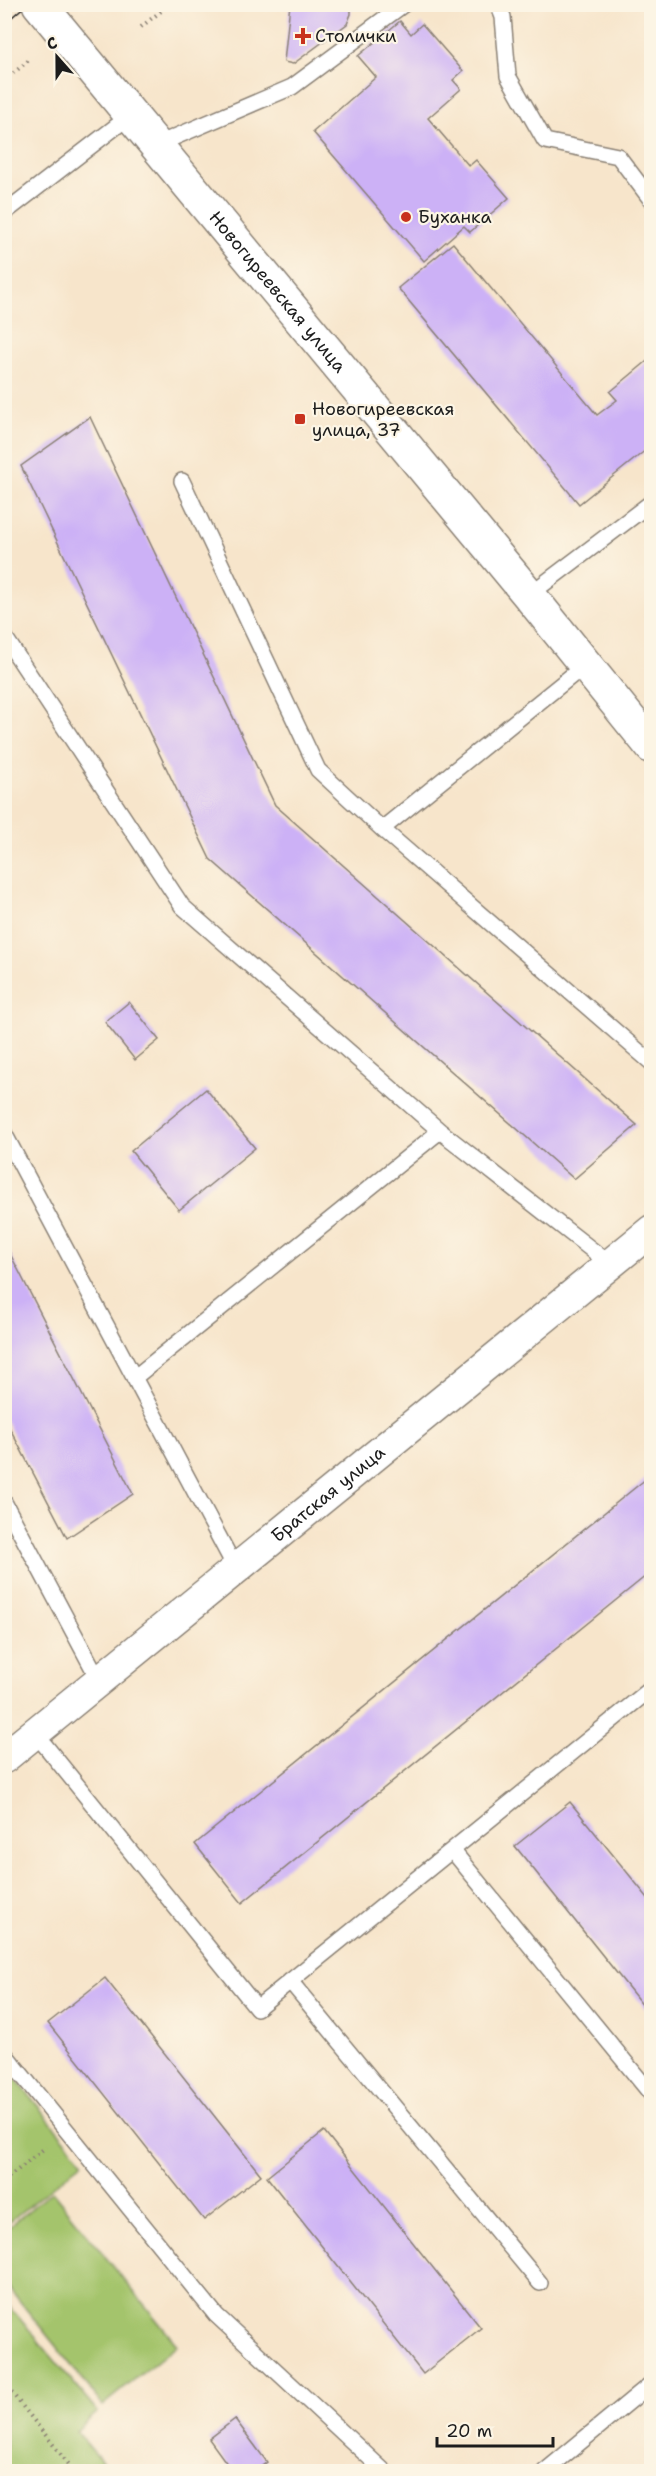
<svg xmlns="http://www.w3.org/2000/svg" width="656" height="2476" font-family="'Shantell Sans',sans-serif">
<rect width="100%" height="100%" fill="#fcf5e5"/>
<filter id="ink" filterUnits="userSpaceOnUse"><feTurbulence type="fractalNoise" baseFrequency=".0167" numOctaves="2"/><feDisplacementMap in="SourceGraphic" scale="12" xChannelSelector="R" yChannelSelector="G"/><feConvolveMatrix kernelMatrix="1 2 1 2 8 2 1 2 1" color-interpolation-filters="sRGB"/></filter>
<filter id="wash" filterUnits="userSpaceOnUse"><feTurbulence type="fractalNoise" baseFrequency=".008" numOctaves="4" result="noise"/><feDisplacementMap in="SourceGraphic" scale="24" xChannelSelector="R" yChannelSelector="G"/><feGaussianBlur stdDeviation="1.35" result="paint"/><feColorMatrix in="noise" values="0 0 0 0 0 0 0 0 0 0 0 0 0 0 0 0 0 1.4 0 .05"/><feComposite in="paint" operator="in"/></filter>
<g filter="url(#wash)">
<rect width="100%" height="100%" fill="#f7e5cb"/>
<!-- green -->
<path fill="#a4c46c" stroke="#607044" stroke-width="1.5" d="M4 2064 83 2162 5 2225H4Z
M52 2191 177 2345 103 2405 5 2283V2230Z
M5 2301 98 2412 76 2431 110 2471 7 2472 5 2469Z"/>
<g id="blocks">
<!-- building -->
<path fill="#ccb1f6" d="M290 4H351V14L347 24 293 64 284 62Z
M400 21 411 34 422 24 463 71 453 80 461 89 428 118 469 166 476 160 509 198 470 232 464 226 424 261 313 132 376 77 358 56Z
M453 243 597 415 617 400 610 392 652 357V445L579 504 398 288Z
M90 417 275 805 637 1125 574 1179 210 859 21 466Z
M129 1002 159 1040 135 1060 105 1022Z
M206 1089 255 1148 179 1210 131 1151Z
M4 1242 133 1494 67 1538 4 1417Z
M652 1474V1571L242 1903 195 1844Z
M570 1802 652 1903V2017L515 1846Z
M105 1978 261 2175 204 2220 48 2023Z
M324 2131 481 2328 423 2374 267 2177Z
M235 2419 267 2462 254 2472H233L209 2439Z"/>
</g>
</g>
<g filter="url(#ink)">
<use href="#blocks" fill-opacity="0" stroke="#8a8074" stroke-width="1.5"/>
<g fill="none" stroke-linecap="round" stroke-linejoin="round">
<!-- lane casing -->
<g stroke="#8a8074" stroke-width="18">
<path id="lane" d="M498 4 503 17 508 76 545 141 618 156 652 201
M156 145 292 87 404 4
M4 213 131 115
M182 481 318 770 382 829 585 665
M529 595 652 502
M4 636 182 906 440 1131 610 1264
M382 829 652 1063
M4 1133 236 1569
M134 1378 440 1131
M4 1502 99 1680
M35 1733 257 2008 652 1688
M452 1850 652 2095
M290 1981 540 2283
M4 2053 216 2315 385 2472
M544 2472 652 2383"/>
</g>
<!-- street casing -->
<g stroke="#8a8074" stroke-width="33">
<g id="street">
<path id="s1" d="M4 1758 652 1230"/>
</g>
</g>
<!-- secondary casing -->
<g stroke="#8a8074" stroke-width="36">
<g id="secondary">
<path id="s2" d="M39 4 529 595 652 747"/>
</g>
</g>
<!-- path -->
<path stroke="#8a8074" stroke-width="4" stroke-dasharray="1.5 4.5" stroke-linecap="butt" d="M141 27 170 4
M4 81 29 60
M4 2181 46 2147
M4 2383 75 2472"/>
<!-- lane -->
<use href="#lane" stroke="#fff" stroke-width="15"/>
<!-- street -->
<use href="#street" stroke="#fff" stroke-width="30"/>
<!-- secondary -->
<use href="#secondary" stroke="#fff" stroke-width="33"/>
<!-- tram -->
<path stroke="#1c1c1c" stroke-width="1.5" d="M4 24 27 4"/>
</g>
</g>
<!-- markers -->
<g fill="#c8321e" stroke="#fcf5e5" stroke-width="2">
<path d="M300 27h6v6h6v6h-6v6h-6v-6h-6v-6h6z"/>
<circle cx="406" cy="217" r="6"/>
<rect x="294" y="413" width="12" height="12" rx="3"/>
</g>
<g text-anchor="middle" stroke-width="4.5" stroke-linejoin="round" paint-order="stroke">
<!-- poi labels -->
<g font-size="18" fill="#1c1c1c" stroke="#fcf5e5" text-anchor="start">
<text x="315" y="42">Столички</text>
<text x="418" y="223">Буханка</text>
<text x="312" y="415">Новогиреевская<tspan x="312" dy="21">улица, 37</tspan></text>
</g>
<!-- street labels -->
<g font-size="18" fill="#1c1c1c" stroke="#fcf5e5">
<text dy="6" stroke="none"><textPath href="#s2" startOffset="374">Новогиреевская улица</textPath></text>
<text dy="6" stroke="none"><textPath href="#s1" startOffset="418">Братская улица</textPath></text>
</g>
</g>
<!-- margin -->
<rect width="656" height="2476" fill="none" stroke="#fcf5e5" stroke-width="24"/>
<!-- north arrow -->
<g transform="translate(57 57) rotate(339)" stroke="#fcf5e5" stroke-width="4.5" paint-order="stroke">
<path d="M0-4.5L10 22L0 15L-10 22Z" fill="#1c1c1c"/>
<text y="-9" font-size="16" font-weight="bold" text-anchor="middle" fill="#1c1c1c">С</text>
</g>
<!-- scale -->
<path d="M437 2437v9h116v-9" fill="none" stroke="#1c1c1c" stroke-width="3"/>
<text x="446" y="2437" font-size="18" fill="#1c1c1c" stroke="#fcf5e5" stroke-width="4.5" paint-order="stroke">20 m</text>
</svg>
